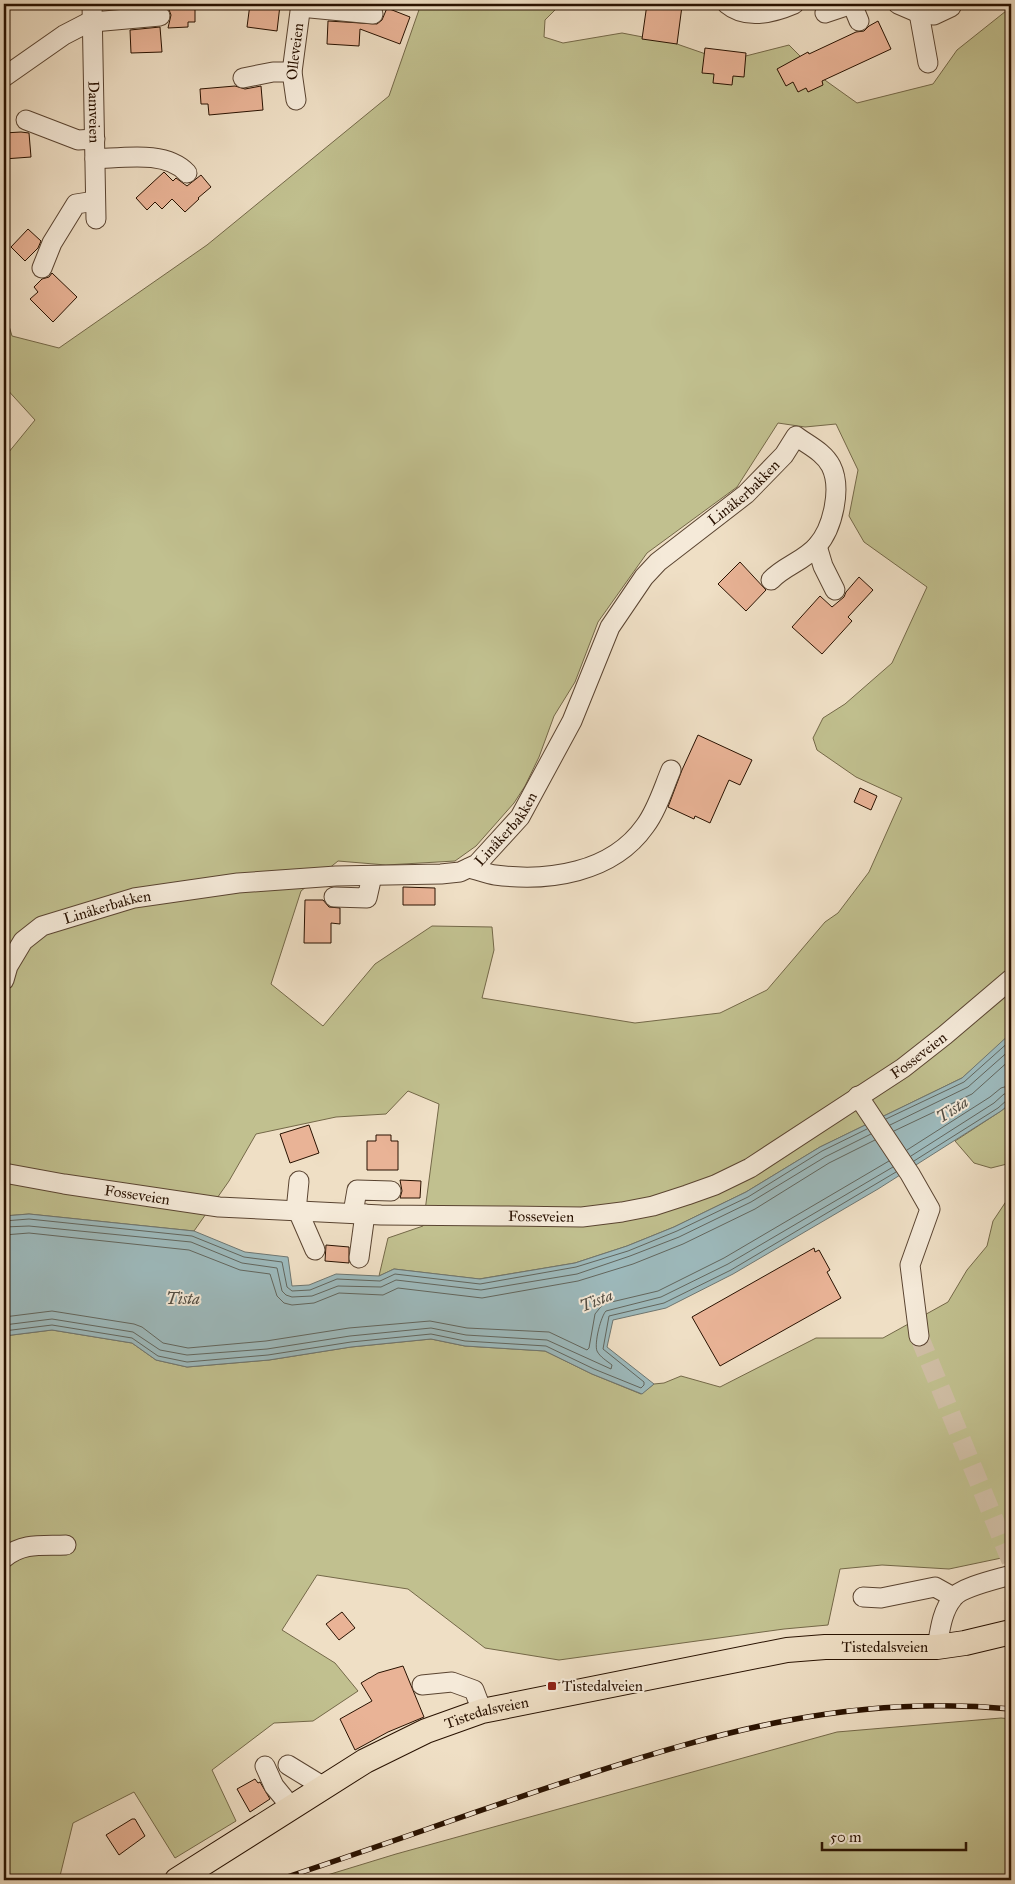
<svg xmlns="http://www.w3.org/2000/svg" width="1015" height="1884" font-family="'IM FELL Great Primer',serif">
<rect width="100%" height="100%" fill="#efdfc5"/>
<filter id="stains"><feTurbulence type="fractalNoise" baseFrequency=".004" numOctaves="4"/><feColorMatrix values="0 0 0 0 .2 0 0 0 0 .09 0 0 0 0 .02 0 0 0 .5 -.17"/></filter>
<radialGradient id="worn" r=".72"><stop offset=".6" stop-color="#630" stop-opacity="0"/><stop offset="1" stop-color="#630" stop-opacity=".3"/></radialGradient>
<!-- green -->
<path fill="#c1c08f" stroke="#746848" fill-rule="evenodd" d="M421 4H561L545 20 544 37 563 43 622 33 674 43 726 61 789 45 822 78 857 103 933 84 957 50 1011 7V1043L994 1050 962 1078 820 1147 746 1192 674 1227 627 1246 575 1263 479 1279 394 1269 379 1276 388 1238 423 1226 439 1104 408 1091 386 1114 336 1117 256 1134 229 1181 194 1231 29 1214 4 1216V1033L5 1027 4 1022V458L35 420 4 386V309L12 336 59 348 207 245 389 96ZM778 423 805 427 836 424 858 470 849 516 864 542 927 587 892 663 845 704 823 718 813 738 817 750 856 777 902 798 869 872 838 913 825 922 767 990 720 1013 635 1023 482 998 494 950 492 927 432 926 375 964 323 1026 271 984 301 891 338 861 386 865 455 861 476 846 514 803 525 786 539 757 554 716 575 682 598 622 647 553 737 487Z
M1011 1103V1163L991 1168 974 1163 955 1141 1001 1111Z
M1011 1194V1556L949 1569 882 1565 840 1569 828 1625 784 1629 559 1660 485 1648 408 1589 317 1575 282 1630 335 1663 358 1691 313 1721 274 1723 212 1770 236 1821 175 1858 134 1792 73 1823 59 1880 4 1879V1336L52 1330 132 1343 156 1360 187 1367 269 1360 351 1347 431 1339 465 1346 545 1351 592 1374 641 1394 654 1384 664 1383 681 1376 720 1387 816 1338H883L948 1302 967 1270 987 1246 993 1221Z
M1001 1718 1011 1719V1878L997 1880H311L396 1854 837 1732Z"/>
<!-- water -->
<path fill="#9dbabd" stroke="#6e7671" d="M1011 1033V1103L1001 1111 878 1189 733 1274 666 1308 613 1320 607 1347 654 1384 642 1394 592 1374 545 1351 465 1346 431 1339 351 1347 269 1360 187 1367 156 1360 132 1343 52 1330 4 1336V1216L29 1214 194 1231 245 1252 288 1257 292 1286 309 1285 336 1274 379 1276 394 1269 480 1279 575 1263 627 1246 674 1227 746 1192 820 1147 962 1078Z"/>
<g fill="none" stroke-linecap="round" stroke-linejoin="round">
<!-- shore -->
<path stroke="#62665e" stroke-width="1" d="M886 1119 964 1082 1011 1040
M890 1125 968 1087 1011 1049
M894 1131 972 1094 1011 1059
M907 1150 990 1097 1001 1088 1011 1085
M911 1156 994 1103 1004 1094 1011 1093
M914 1161 998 1108 1007 1100 1011 1099
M4 1221 29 1219 192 1236 244 1257 282 1262 287 1287 292 1291 310 1290 337 1279 380 1281 395 1274 480 1284 576 1267 628 1251 677 1231 748 1197 822 1151 867 1129
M4 1227 29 1226 191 1242 242 1263 277 1268 282 1291 286 1295 292 1297 312 1296 338 1286 381 1287 396 1280 481 1290 577 1274 630 1256 679 1237 751 1202 825 1157 871 1134
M4 1235 29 1233 189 1250 240 1270 270 1274 277 1296 284 1303 292 1305 314 1303 339 1293 383 1295 398 1288 482 1298 578 1281 633 1264 683 1244 755 1209 829 1163 875 1140
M4 1317 52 1311 134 1324 142 1327 163 1343 188 1348 266 1341 349 1328 430 1321 467 1328 549 1332 587 1350 589 1348 595 1314 603 1304 658 1291 724 1258 889 1161
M4 1325 52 1319 133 1332 160 1350 187 1355 267 1349 350 1336 431 1328 466 1335 547 1340 611 1369 612 1365C607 1361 600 1357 597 1351 594 1343 601 1316 606 1311L661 1297 728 1264 893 1167
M4 1331 52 1325 132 1338 158 1356 187 1362 268 1355 351 1342 431 1334 465 1341 546 1346 594 1369 641 1388 644 1385V1382L603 1349 609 1316 664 1303 731 1270 896 1172"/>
</g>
<!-- building -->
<path fill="#e9b396" stroke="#281100" d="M250 4 280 5 277 31 247 27Z
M647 4 682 6 677 44 642 39Z
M195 6V22H188V27L168 28 171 15 168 7Z
M387 8 410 17 400 44 360 29 359 46 327 44 328 21 377 24 382 20Z
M878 21 891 49 822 81 823 85 808 92 806 88 798 92 793 82 786 86 777 69 808 52 809 54 856 32 864 31 869 26Z
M160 27 162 52 131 53 130 30Z
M705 48 746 53 744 77 733 76 732 85 713 83 714 74 702 73Z
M235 86 245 89 261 86 263 110 209 115 208 104H201L200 89Z
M21 132 29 133 31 157 4 159V133Z
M164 172 173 181 176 178 187 186 201 175 211 187 198 198 199 199 185 212 172 199 162 209 155 202 147 210 136 198Z
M28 229 41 241 38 248 25 261 11 247Z
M52 273 77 297 53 322 30 299 38 292 34 287 42 279 49 277Z
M740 562 766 590 746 611 718 584Z
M859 577 873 590 848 617 852 621 822 654 792 627 820 596 832 607 844 597 846 592Z
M698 735 752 760 740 785 729 780 710 823 695 816 694 819 668 807 682 770Z
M860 788 877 796 871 810 854 802Z
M403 887 435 888V905H403Z
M305 900H323L329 907 340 908V924L331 923V943H304Z
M309 1125 319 1153 290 1163 280 1134Z
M376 1135H391V1141H398V1170H367V1141H376Z
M400 1180 421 1181 420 1198H400L402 1191Z
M326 1245 349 1247V1263L325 1261Z
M814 1248 815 1252 819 1250 830 1270 827 1272 841 1298 720 1366 692 1317Z
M342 1612 355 1628 339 1640 326 1624Z
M403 1666 424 1717 388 1732 355 1750 340 1719 372 1701 361 1683 378 1673Z
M255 1779 258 1783 260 1782 270 1799 250 1812 237 1789Z
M132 1819H135L145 1836 119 1855 106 1835Z"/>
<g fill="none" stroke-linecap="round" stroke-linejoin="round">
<!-- minor-tunnel -->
<path stroke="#d1c0a7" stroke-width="19" stroke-dasharray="19 9" stroke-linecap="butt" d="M919 1336 1011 1561"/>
<!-- minor casing -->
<g stroke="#5a4431" stroke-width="21">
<g id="minor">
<path id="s1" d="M92 4 96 219"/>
<path d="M727 4C746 20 773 13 794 4"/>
<path d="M852 4 859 21"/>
<path d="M898 4 919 13 934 15 951 7"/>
<path d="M300 7 373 14"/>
<path d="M825 13 852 4"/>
<path d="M919 13 928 63"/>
<path d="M93 22 160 16"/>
<path d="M4 77 64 35 93 20"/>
<path d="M243 78 273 72H292"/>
<path id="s2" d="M296 100 292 72 301 4"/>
<path d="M26 120 78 140 95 139"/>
<path d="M95 159C123 158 166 150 187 173"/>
<path d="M42 268 52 243 76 204 95 201"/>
<path d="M817 546 823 566 835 590"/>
<path d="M469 868C478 870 487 874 495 875 548 882 612 873 645 826 657 810 663 789 671 770"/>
<path d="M334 897 367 898 372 876"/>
<path id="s3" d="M4 980 8 966 23 941 42 926 134 898 238 883 336 876 441 874 460 872 477 864 520 817 572 721 610 627 644 577 658 562 746 494 784 455 796 436C808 445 824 452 831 466 842 488 833 528 817 546 804 561 784 566 771 580"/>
<path d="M858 1096 910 1174 930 1209 910 1265 919 1336"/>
<path id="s4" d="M4 1173 64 1184 219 1207 381 1215 500 1216 582 1217 622 1212 653 1206 687 1195 715 1185 750 1168 903 1068 945 1035 1011 979"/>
<path d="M296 1211 299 1181"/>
<path d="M298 1211 315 1250"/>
<path d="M353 1213 357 1190 391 1191"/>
<path d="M359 1258 365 1214"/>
<path d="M4 1558C24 1542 42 1546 66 1545"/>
<path d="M863 1597 881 1598 935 1587 953 1597"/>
<path d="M937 1647C940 1630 942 1611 953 1598 961 1587 998 1579 1011 1575"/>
<path d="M422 1685 452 1682 474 1690 482 1711"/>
<path d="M288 1765 324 1787"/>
<path d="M265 1766 274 1786 292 1808"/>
</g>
</g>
<!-- major casing -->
<g stroke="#281100" stroke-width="26">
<g id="major">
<path id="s5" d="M177 1880 365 1761 426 1731 482 1711 787 1650 825 1647H937L965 1643 1011 1632"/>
</g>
</g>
<!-- minor -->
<use href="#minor" stroke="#f5ead9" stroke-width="19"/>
<!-- major -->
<use href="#major" stroke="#efdfc5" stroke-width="24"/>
<!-- rail casing -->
<g stroke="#281100" stroke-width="5.5">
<path id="rail" d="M278 1880C376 1848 473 1812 571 1780 720 1731 852 1694 1011 1709"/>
</g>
<!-- rail -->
<use href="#rail" stroke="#f5ead9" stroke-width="4" stroke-dasharray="11" stroke-linecap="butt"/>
</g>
<!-- markers -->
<rect fill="#8f2418" stroke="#f5ead9" stroke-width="2" x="547" y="1681" width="10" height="10" rx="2.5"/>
<g text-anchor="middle" stroke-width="4" stroke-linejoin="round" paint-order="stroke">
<!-- street labels -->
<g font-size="15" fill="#281100" stroke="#f5ead9">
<text dy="5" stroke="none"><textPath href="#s2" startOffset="49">Olleveien</textPath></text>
<text dy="5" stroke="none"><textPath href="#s1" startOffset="108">Damveien</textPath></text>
<text dy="5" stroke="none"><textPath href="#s3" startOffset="976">Linåkerbakken</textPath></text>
<text dy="5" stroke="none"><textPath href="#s3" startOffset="556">Linåkerbakken</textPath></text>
<text dy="5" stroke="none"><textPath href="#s3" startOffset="136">Linåkerbakken</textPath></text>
<text dy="5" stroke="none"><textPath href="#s4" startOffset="960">Fosseveien</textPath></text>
<text dy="5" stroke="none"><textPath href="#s4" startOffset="135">Fosseveien</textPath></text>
<text dy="5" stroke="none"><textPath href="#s4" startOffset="540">Fosseveien</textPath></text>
<text dy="5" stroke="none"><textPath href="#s5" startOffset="759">Tistedalsveien</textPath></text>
<text dy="5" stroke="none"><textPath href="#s5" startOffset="354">Tistedalsveien</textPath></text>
</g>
<!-- poi labels -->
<g font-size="15" fill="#281100" stroke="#f5ead9" text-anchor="start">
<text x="562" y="1691">Tistedalveien</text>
</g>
<!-- water labels -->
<g font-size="16" font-style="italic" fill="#514c42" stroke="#f5ead9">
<text transform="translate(952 1109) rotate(-33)" y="6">Tista</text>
<text x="183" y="1304">Tista</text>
<text transform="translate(596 1300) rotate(-22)" y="6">Tista</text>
</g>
</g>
<!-- margin -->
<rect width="1015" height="1884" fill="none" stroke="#efdfc5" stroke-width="20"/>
<rect x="5" y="5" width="1005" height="1874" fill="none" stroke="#281100" stroke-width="2.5"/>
<rect x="10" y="10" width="995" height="1864" fill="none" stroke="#281100"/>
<!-- scale -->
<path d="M822 1842v8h144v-8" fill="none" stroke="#281100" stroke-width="2.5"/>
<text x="830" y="1842" font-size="15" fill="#281100" stroke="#f5ead9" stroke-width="4" paint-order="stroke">50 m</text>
<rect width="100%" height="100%" filter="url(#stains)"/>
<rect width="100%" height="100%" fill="url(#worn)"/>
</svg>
